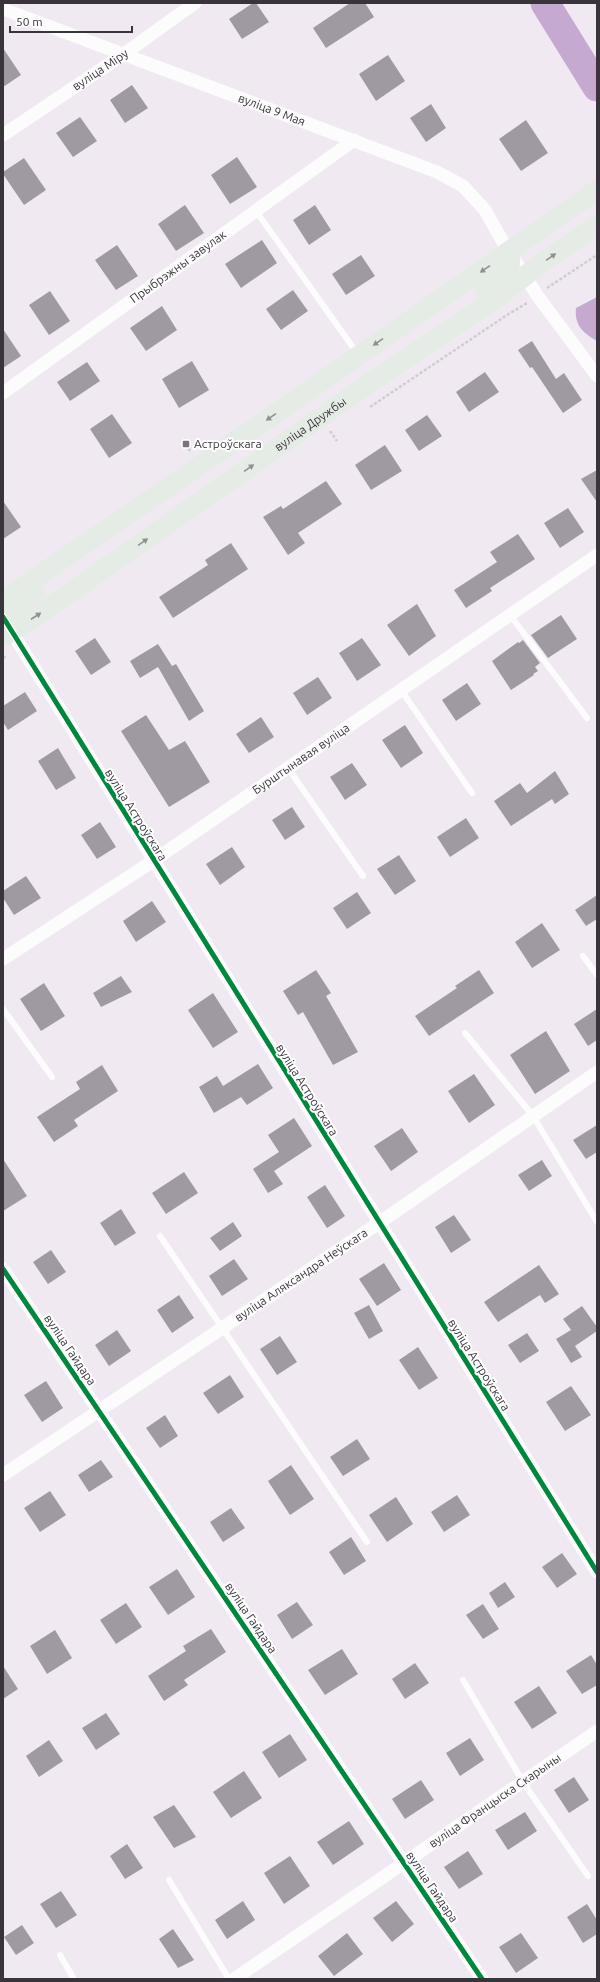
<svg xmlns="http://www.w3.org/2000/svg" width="600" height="1982" font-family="Ubuntu,sans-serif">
<rect width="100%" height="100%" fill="#f0e9f2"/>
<!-- water -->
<path fill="#c5a9d0" d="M597 297V341C583 333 574 325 576 308Z"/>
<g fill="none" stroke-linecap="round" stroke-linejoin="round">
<!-- river -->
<path stroke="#c5a9d0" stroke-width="29" d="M545 3 597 87"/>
</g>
<!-- building -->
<path fill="#9f9aa1" d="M253 3H256L269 22 242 39 229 19Z
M350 3H365L374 17 326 48 313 28Z
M3 48 21 75 3 87Z
M388 55 405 81 376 101 359 74Z
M132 85 148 108 125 123 110 100Z
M431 104 446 128 426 142 410 118Z
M80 117 97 141 73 157 56 133Z
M526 120 548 153 521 171 499 139Z
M237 157 257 187 230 204 211 175Z
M24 158 46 190 24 205 3 174V172Z
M185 205 204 233 176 251 158 224Z
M315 205 331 230 309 245 293 220Z
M262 240 277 263 241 288 225 264Z
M117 245 138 276 116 290 95 260Z
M361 255 375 276 346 295 332 274Z
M293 290 308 311 281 330 266 309Z
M50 291 70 321 49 335 29 305Z
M162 306 177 330 146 351 130 328Z
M3 329 21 356 3 368Z
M532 341 556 379 564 373 582 400 563 413 532 367 530 368 518 350Z
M192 361 209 390 179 408 162 379Z
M87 362 100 381 70 401 57 382Z
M485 372 499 392 469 412 456 392Z
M112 414 132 443 109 458 90 429Z
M427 415 442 436 419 451 405 430Z
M385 445 402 471 371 490 355 465Z
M597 470V502L581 479Z
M326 481 342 504 298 533 305 543 288 555 263 517 281 506 283 509Z
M3 501 21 527 3 539Z
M568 508 584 532 560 548 544 523Z
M518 534 535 559 490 588 492 591 466 608 454 590 497 562 490 552Z
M231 543 248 569 173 618 159 597 208 565 205 560Z
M417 604 436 636 409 656 387 625Z
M561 615 577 639 548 658 531 635Z
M95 638 111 662 91 675 75 651Z
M362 638 381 665 357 681 339 653Z
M523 640 540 663 535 667 538 671 533 674 534 675 511 690 492 661 518 642 519 643Z
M158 644 172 666 176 664 204 711 189 721 158 667 140 678 130 661Z
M318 677 332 698 307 715 293 693Z
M467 683 481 704 456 721 442 700Z
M25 692 37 711 8 730 3 722V706Z
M146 715 169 750 185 741 210 782 169 807 121 731Z
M261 717 274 737 249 753 236 734Z
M405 725 423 753 401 768 382 740Z
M58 748 76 778 56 790 38 761Z
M352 763 367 785 345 800 330 777Z
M555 771 569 794 555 804 552 799 511 826 494 801 520 783 527 793Z
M292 807 305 827 285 840 272 820Z
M466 818 479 838 450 857 437 837Z
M100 822 116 847 97 859 81 835Z
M232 847 245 867 220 885 206 864Z
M399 855 416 881 395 895 377 869Z
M26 876 41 898 14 915 3 898V891Z
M357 892 371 913 347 929 333 908Z
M597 895V919L586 926 575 910Z
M152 901 166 922 136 942 123 921Z
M542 923 560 950 532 968 515 942Z
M316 970 331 993 326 996 358 1052 333 1065 303 1012 298 1015 283 991Z
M479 970 494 993 429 1036 415 1016 457 988 455 986Z
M121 976 132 992 101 1007 93 993Z
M44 983 65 1016 41 1031 20 999Z
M213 993 238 1032 213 1048 188 1010Z
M597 1009V1040L588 1046 574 1024Z
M546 1031 570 1071 535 1094 510 1055Z
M258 1064 273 1088 247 1105 241 1097 214 1113 199 1087 217 1076 223 1086Z
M102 1065 118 1091 74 1120 78 1126 54 1142 37 1117 80 1089 76 1082Z
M474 1074 495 1105 469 1123 448 1091Z
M294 1118 312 1146 274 1171 283 1184 268 1193 253 1169 279 1152 268 1135Z
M597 1125V1152L586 1159 573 1140Z
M402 1128 418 1152 391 1171 374 1146Z
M3 1159 27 1196 3 1211Z
M542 1160 552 1176 529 1191 518 1175Z
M184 1172 198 1193 166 1214 152 1193Z
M325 1185 345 1216 327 1228 307 1197Z
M121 1209 136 1233 115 1246 100 1223Z
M454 1215 471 1240 451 1253 435 1227Z
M233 1222 242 1236 220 1251 210 1238Z
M51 1250 66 1272 48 1284 33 1262Z
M234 1259 248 1279 222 1296 209 1276Z
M384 1263 401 1290 377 1306 359 1279Z
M539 1265 559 1294 545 1303 540 1295 498 1322 484 1302Z
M179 1295 194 1318 172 1333 157 1310Z
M369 1305 383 1331 369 1339 354 1313Z
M582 1306 597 1327V1331L575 1346 582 1357 571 1363 556 1339 571 1330 563 1319Z
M117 1330 131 1351 109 1366 95 1345Z
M527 1333 539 1351 520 1363 508 1345Z
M280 1336 297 1362 277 1375 260 1349Z
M418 1347 438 1378 419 1390 399 1360Z
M230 1375 244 1397 218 1414 203 1393Z
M46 1381 63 1408 42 1422 24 1395Z
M571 1386 591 1415 565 1431 546 1402Z
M165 1415 178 1436 160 1448 146 1428Z
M357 1439 370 1459 343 1476 330 1457Z
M101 1460 113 1477 89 1492 78 1475Z
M291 1465 314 1499 290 1515 268 1481Z
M50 1491 66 1515 40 1532 24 1508Z
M457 1495 470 1515 444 1532 431 1512Z
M396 1497 413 1524 387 1542 369 1515Z
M231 1508 245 1528 223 1542 210 1522Z
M351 1537 366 1561 344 1575 329 1552Z
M562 1553 577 1574 557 1588 542 1567Z
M177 1569 195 1597 168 1615 149 1587Z
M505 1582 515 1597 498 1608 489 1593Z
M297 1602 313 1625 292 1639 277 1615Z
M126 1603 142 1627 116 1644 100 1620Z
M483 1604 499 1629 483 1639 466 1615Z
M211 1629 226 1652 184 1680 188 1685 164 1701 148 1676 186 1651 183 1646Z
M55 1630 72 1658 47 1674 30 1646Z
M342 1649 358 1674 325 1695 308 1670Z
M591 1655 597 1665V1685L582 1694 566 1671Z
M415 1663 429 1683 405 1699 392 1679Z
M3 1666 18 1689 3 1699Z
M539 1686 557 1713 532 1729 514 1702Z
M106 1713 120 1734 96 1750 82 1728Z
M290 1734 307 1760 279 1778 262 1752Z
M470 1738 484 1760 460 1776 446 1753Z
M49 1740 63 1761 39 1777 26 1756Z
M244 1771 262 1798 231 1818 213 1792Z
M574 1777 589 1800 569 1813 554 1790Z
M421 1780 434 1800 405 1819 392 1799Z
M174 1805 196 1837 174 1848 153 1817Z
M525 1812 537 1831 508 1850 495 1830Z
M349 1821 364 1844 333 1865 317 1842Z
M127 1844 143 1868 125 1879 110 1856Z
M468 1851 483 1874 459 1889 444 1867Z
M290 1856 310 1886 284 1904 264 1873Z
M61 1891 77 1915 56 1928 40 1904Z
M243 1901 255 1920 227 1939 215 1920Z
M396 1901 414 1924 392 1942 373 1918Z
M587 1904 597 1920V1934L583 1943 567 1917Z
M22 1925 34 1943 16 1955 4 1937Z
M173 1929 194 1960 178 1968 159 1939Z
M347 1933 363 1954 334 1976 318 1956Z
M521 1933 538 1958 516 1973 499 1947Z"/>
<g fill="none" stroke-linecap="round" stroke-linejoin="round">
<!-- path -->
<path stroke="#cfcdcf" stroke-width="2.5" stroke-dasharray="3 2" stroke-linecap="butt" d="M547 288 597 255
M507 315 527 303
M370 407 507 315
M330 431 337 441
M186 444 190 451
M3 658 7 656"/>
<!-- service -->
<path stroke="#fdfcfd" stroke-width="6" d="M256 211 357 353
M510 615 587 718
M401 690 472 793
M288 768 363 876
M583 956 597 975
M3 1009 52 1077
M465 1033 533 1116 597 1222
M160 1236 367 1542
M463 1680 523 1782 588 1876
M169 1880 229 1979
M60 1955 74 1979"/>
<!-- minor -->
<g stroke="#fdfcfd" stroke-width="13">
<path id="s1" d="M3 9 437 172 463 186 485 210 503 242 537 295 597 376"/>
<path id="s2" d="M3 135 124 54 195 3"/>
<path id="s3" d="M3 393 354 140"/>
<path d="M8 626 597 1572"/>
<path id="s4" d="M3 959 153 861 597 555"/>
<path d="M3 1269 482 1979"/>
<path id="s5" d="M3 1475 379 1223 597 1072"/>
<path id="s6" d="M234 1979 597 1731"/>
</g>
<!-- primary -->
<g stroke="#e5ece6" stroke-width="20">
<path d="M485 291C502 279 514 275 509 252"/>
<path d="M3 600 253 429 597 190"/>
<path d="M11 631C11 608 18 604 35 592"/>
<path id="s7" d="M3 637 38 615 371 382 497 298 544 261 597 225"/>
</g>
<!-- cycleway casing -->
<g stroke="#fff" stroke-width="8">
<path id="cycleway" d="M3 617 597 1572
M3 1269 482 1979"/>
</g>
<!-- cycleway -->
<use href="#cycleway" stroke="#00873e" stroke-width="5"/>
</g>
<!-- one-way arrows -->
<defs><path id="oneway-solid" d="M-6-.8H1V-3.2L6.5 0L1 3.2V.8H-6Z"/></defs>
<g fill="#8f9090">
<use href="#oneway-solid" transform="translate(551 257) rotate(-35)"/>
<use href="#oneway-solid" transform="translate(485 269) rotate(145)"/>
<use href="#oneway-solid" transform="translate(378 342) rotate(146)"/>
<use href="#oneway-solid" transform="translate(271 417) rotate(145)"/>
<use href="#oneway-solid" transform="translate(249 468) rotate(-35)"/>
<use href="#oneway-solid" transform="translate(143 542) rotate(-35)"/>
<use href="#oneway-solid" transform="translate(36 616) rotate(-33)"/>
</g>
<!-- markers -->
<rect fill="#79737b" stroke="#fff" stroke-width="1.5" x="182" y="440" width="8" height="8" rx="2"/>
<g text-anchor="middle" stroke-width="4" stroke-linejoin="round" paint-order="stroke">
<!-- street labels -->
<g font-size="12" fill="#39343b" stroke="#fff">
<text dy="4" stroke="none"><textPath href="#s2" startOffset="117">вуліца Міру</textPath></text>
<text dy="4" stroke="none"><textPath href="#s1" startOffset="287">вуліца 9 Мая</textPath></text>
<text dy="4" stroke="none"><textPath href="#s3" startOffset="216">Прыбрэжны завулак</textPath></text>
<text dy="4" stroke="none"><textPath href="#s7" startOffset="374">вуліца Дружбы</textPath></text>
<text dy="4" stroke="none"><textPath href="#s4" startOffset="359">Бурштынавая вуліца</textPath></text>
<text transform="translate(136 815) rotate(58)" y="4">вуліца Астроўскага</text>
<text transform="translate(307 1090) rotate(58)" y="4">вуліца Астроўскага</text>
<text dy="4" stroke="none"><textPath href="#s5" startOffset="359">вуліца Аляксандра Неўскага</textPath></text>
<text transform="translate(70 1350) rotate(56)" y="4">вуліца Гайдара</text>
<text transform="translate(479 1365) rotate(58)" y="4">вуліца Астроўскага</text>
<text transform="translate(251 1618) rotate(56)" y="4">вуліца Гайдара</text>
<text dy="4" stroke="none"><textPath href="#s6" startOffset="316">вуліца Францыска Скарыны</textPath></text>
<text transform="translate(432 1887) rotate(56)" y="4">вуліца Гайдара</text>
</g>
<!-- poi labels -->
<g font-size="12" fill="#39343b" stroke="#fff" text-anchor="start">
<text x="194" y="448">Астроўскага</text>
</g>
</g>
<!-- border -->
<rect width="600" height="1982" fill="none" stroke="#39343b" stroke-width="8"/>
<!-- scale -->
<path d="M10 26v6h122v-6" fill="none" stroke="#39343b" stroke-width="2"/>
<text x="16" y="26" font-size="12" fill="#39343b" stroke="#ffffff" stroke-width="3" paint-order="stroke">50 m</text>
</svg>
